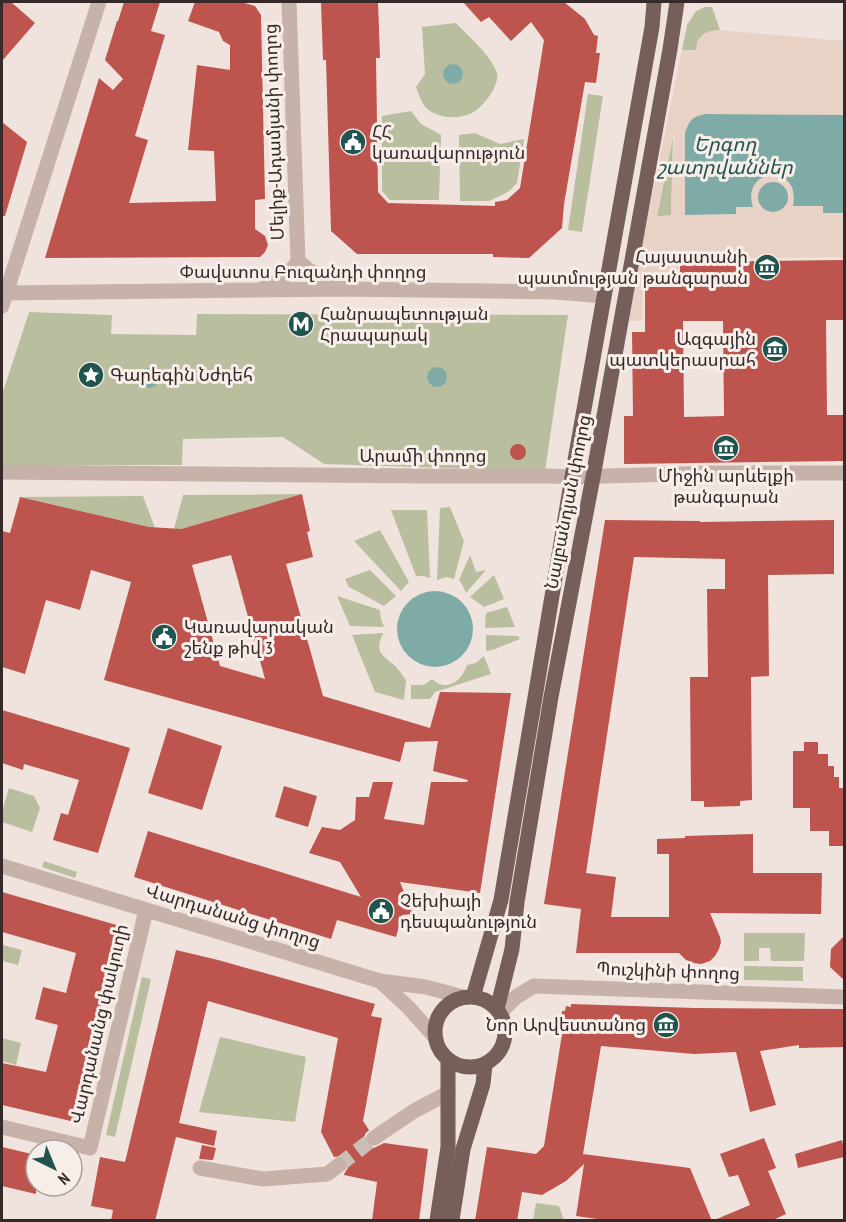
<svg xmlns="http://www.w3.org/2000/svg" width="846" height="1222" font-family="'PT Sans Narrow','Noto Sans Armenian',sans-serif">
<rect width="100%" height="100%" fill="#f0e3dd"/>
<!-- green -->
<path fill="#b9be9e" d="M705 7H712L720 30 711 31 698 40 696 50H682L687 25 696 11Z
M456 23C469 37 491 55 497 73 500 86 482 109 470 114 456 120 432 118 423 104 420 99 418 92 416 87L425 74 422 27Z
M588 94 603 96 582 232 568 230Z
M411 111 421 124 441 135 439 200H390L382 191V116Z
M475 133 500 144 524 139 517 183 508 192 489 201H460L459 135Z
M673 137 671 216H657Z
M29 312 112 315 111 334 196 335 197 314 568 315 545 471 324 464 283 437 183 439 182 465H2V395Z
M302 494 181 529H174L183 495Z
M143 496 155 528 149 527 20 497Z
M450 507 464 541 454 579 446 577 437 580 440 508Z
M391 510H427L430 578 423 576H416Z
M380 530 409 582 401 591 354 541Z
M470 555 476 572 486 570 466 593 462 584 459 580Z
M370 570 396 596 384 606 349 587 345 579Z
M494 575 504 599 484 607 470 597Z
M337 596 380 610 381 619 384 627 350 626Z
M507 607 515 627 485 628 486 613Z
M383 633C375 652 380 653 394 665 398 668 402 675 406 680L404 700 375 692 352 635Z
M486 635 518 636 520 639 492 650 486 651Z
M484 656 491 674 435 692 430 699H411V685H424L432 679C446 693 462 681 467 665L476 663Z
M9 788 34 796 40 808 32 832 2 822V812Z
M44 861 77 872 75 878 42 867Z
M744 933H805L804 961H771L770 948H759V961H744Z
M3 945 22 950 18 965 2 961Z
M744 966 803 967V981L744 980Z
M142 977 151 979 115 1137 106 1135Z
M220 1037 306 1057 295 1122 199 1112Z
M2 1038 21 1043 16 1065 2 1061Z
M536 1203 559 1206 564 1220H533Z"/>
<!-- plaza -->
<path fill="#e7d2c5" fill-rule="evenodd" d="M720 30 844 41V115L706 114 689 122 685 133V215L736 214 735 207H753L750 193 756 182 766 176H777L787 180 793 190 795 198 793 206H823V213H844V257L678 259V284L643 286 642 321H626L682 50H696L698 40 703 34 711 31ZM674 137 671 215 657 216 673 137Z"/>
<!-- water -->
<path fill="#7eaba5" d="M443 74a10 10 0 1 1 20 0a10 10 0 1 1-20 0Z
M706 114 844 115V213H823V206H793C802 163 740 167 753 207H736V214L685 215V133C690 119 692 117 706 114Z
M758 197a15 15 0 1 1 30 0a15 15 0 1 1-30 0Z
M427 377a10 10 0 1 1 20 0a10 10 0 1 1-20 0Z
M139 378a10 10 0 1 1 20 0a10 10 0 1 1-20 0Z
M397 629a38 38 0 1 1 76 0a38 38 0 1 1-76 0Z"/>
<!-- building -->
<path fill="#bd544e" fill-rule="evenodd" d="M2 2H11L35 23 2 61Z
M124 2H160L151 31 165 35 135 136 148 140 129 203 216 201 214 151 188 150 197 65 230 70V45L223 41 219 32 188 21 195 2H241L255 6 261 15 265 199 255 200V229L265 236 268 245 265 252 260 257 45 258 99 78 113 90 123 79 105 60 117 21H118Z
M321 2H378L380 58H376L378 192 388 203 495 206V202L507 200 520 188 544 40 531 22 511 41 489 17 481 22 463 2H564L585 19 594 35 598 36 596 53H600L596 83 585 82 564 204 562 228 529 258 493 257V254H357L331 231 326 60H323Z
M2 122 27 142 5 216H2Z
M844 260V320H826L827 415H844V461L624 464V416H633L632 332H645V287H680V262ZM683 321H723L724 416 684 417Z
M510 452a8 8 0 1 1 16 0a8 8 0 1 1-16 0Z
M302 494 310 531 307 532 313 557 286 564 323 696 430 728 440 692 511 693 480 893 400 882 413 914 402 915 396 937 337 920 331 939 134 877 148 831 361 897 340 862 309 853 322 827 340 830 355 820 356 797H369L373 782H393L384 819 424 825 431 782H467L468 780 433 771 438 741 405 742 400 762 104 680 131 582 91 570 80 610 46 600 25 674 2 667V531L10 533 20 497 149 527 181 529ZM231 555 236 573 265 679 220 666 192 565Z
M605 520 700 521V522L834 520V574L768 575 769 676 751 677 752 800 740 801V806L704 807V801H691L690 677H708L707 589H725V559L634 557 586 873 616 877 611 917H669V854H657V839L685 838V836L753 834V873H822L821 914 710 913 720 937 721 942 719 949 715 956 710 961 701 964 694 963 686 960 679 953H576L581 909 544 904Z
M2 710 130 748 98 853 53 840 61 813 68 815 79 780 24 764 23 770 2 763Z
M168 728 222 746 202 810 148 793Z
M804 742H818V754H828V766H834V777H839V788H844V846H829V831H810V808H793V751H804Z
M284 786 317 796 308 827 275 817Z
M2 892 120 926 75 1122 2 1105V1063L46 1072 58 1025 35 1019 43 987 66 993 76 953 2 932Z
M844 936V980L830 967 831 949Z
M176 950 218 960 375 1004 371 1016 382 1018 363 1121 369 1130 365 1134 364 1139 366 1144 374 1148 384 1143 428 1149 419 1221H372L377 1182 344 1175V1174L348 1168 347 1160 342 1156 334 1157 321 1132 338 1038 208 1001 179 1123 217 1131 214 1146 176 1137 155 1221H111L113 1210 91 1206 100 1157 125 1162Z
M571 1004 695 1008 844 1009V1047L799 1048V1045L760 1051 776 1105 750 1112 736 1052 694 1054 601 1046 583 1154 690 1168 712 1221H611L576 1216 584 1164 566 1181 542 1195 522 1192 517 1221H475L487 1147 536 1154 544 1146 563 1028H560L562 1011H565L566 1006 571 1007Z
M764 1138 776 1168 768 1171 786 1214 771 1221H712L750 1205 738 1175 729 1177 720 1154Z
M842 1140 844 1148V1157L798 1168 795 1154Z
M202 1145 216 1148 213 1160 199 1159Z
M2 1147 36 1155V1194L2 1186Z"/>
<g fill="none" stroke-linecap="round" stroke-linejoin="round">
<!-- minor-tunnel -->
<path stroke="#cbbeb9" stroke-width="15" stroke-dasharray="15 8" stroke-linecap="butt" d="M339 1165 374 1138"/>
<!-- minor -->
<path stroke="#c7b2a9" stroke-width="15" d="M298 261 310 271 346 286
M262 289C278 282 289 275 298 261L289 2
M2 293 344 289 555 292 604 296
M2 306 99 2
M2 472 425 476H549L572 477 712 473H844
M2 866 380 981 409 1008 434 1036
M380 981 426 987 463 997
M500 1013 516 997 534 986 844 997
M2 1127 90 1148 146 910
M374 1138 414 1111 448 1093
M200 1168 263 1179 327 1174 339 1165"/>
<!-- major -->
<path stroke="#765f5b" stroke-width="15" d="M435 1032a35 35 0 1 1 70 0a35 35 0 1 1-70 0Z
M473 997 501 900 572 477 652 27 654 2
M497 1009 512 949 517 902 551 697 593 477 670 49 677 2
M437 1220 448 1147V1060
M452 1220 463 1149 483 1084 485 1065"/>
</g>
<!-- icons -->
<defs>
<g id="civic-disc" transform="scale(1.35)"><circle r="9.5" fill="#21544e" stroke="#f8eee9"/><path d="M-.6-6.5H3V-4.5H.6V-3L4-1V1h2V6H-6V1h2V-1L-.6-3ZM-1.2 2.5V6h2.4V2.5Z" fill="#fff"/></g>
<g id="museum-disc" transform="scale(1.35)"><circle r="9.5" fill="#21544e" stroke="#f8eee9"/><path d="M0-6L6-3V-2H-6V-3ZM-5-1h2V3h-2ZM-1-1h2V3h-2ZM3-1h2V3H3ZM-6 4H6V6H-6Z" fill="#fff"/></g>
<g id="metro-disc" transform="scale(1.35)"><circle r="9.5" fill="#21544e" stroke="#f8eee9"/><path d="M-5.5 5V-5H-3L0 0L3-5H5.5V5H3V-.5L0 4L-3-.5V5Z" fill="#fff"/></g>
<g id="sight-disc" transform="scale(1.35)"><circle r="9.5" fill="#21544e" stroke="#f8eee9"/><path d="M0-6L1.8-2.2L6-1.7L2.9 1.2L3.7 5.4L0 3.3L-3.7 5.4L-2.9 1.2L-6-1.7L-1.8-2.2Z" fill="#fff"/></g>
</defs>
<g fill-rule="evenodd">
<use href="#civic-disc" x="353" y="142"/>
<use href="#museum-disc" x="767" y="267"/>
<use href="#metro-disc" x="301" y="324"/>
<use href="#museum-disc" x="775" y="349"/>
<use href="#sight-disc" x="91" y="375"/>
<use href="#museum-disc" x="726" y="448"/>
<use href="#civic-disc" x="164" y="637"/>
<use href="#civic-disc" x="381" y="911"/>
<use href="#museum-disc" x="666" y="1025"/>
</g>
<g text-anchor="middle" stroke-width="6" stroke-linejoin="round" paint-order="stroke">
<!-- street labels -->
<g font-size="18" fill="#352a29" stroke="#f8eee9">
<text transform="translate(274 132) rotate(-92)" y="6">Մելիք-Ադամյանի փողոց</text>
<text x="303" y="278">Փավստոս Բուզանդի փողոց</text>
<text x="423" y="462">Արամի փողոց</text>
<text transform="translate(568 502) rotate(-79)" y="6">Նալբանդյան փողոց</text>
<text transform="translate(233 916) rotate(17)" y="6">Վարդանանց փողոց</text>
<text transform="translate(668 971) rotate(2)" y="6">Պուշկինի փողոց</text>
<text transform="translate(99 1024) rotate(-77)" y="6">Վարդանանց փակուղի</text>
</g>
<!-- poi labels -->
<g font-size="18" fill="#352a29" stroke="#f8eee9" text-anchor="start">
<text x="372" y="138">ՀՀ<tspan x="372" dy="21">կառավարություն</tspan></text>
<text x="748" y="263" text-anchor="end">Հայաստանի<tspan x="748" dy="21">պատմության թանգարան</tspan></text>
<text x="320" y="320">Հանրապետության<tspan x="320" dy="21">Հրապարակ</tspan></text>
<text x="756" y="345" text-anchor="end">Ազգային<tspan x="756" dy="21">պատկերասրահ</tspan></text>
<text x="110" y="381">Գարեգին Նժդեհ</text>
<text x="726" y="482" text-anchor="middle">Միջին արևելքի<tspan x="726" dy="21">թանգարան</tspan></text>
<text x="184" y="633">Կառավարական<tspan x="184" dy="21">շենք թիվ 3</tspan></text>
<text x="400" y="907">Չեխիայի<tspan x="400" dy="21">դեսպանություն</tspan></text>
<text x="646" y="1031" text-anchor="end">Նոր Արվեստանոց</text>
</g>
<!-- water labels -->
<g font-size="20" font-style="italic" fill="#21544e" stroke="#f8eee9">
<text x="725" y="151">Երգող<tspan x="725" dy="23">շատրվաններ</tspan></text>
</g>
</g>
<!-- border -->
<rect width="846" height="1222" fill="none" stroke="#352a29" stroke-width="6"/>
<!-- north arrow -->
<g transform="translate(54 1168) rotate(137)"><circle r="28" fill="#f8eee9" stroke="#aaa09c" stroke-width="1.5"/>
<path d="M0-4.5L10 22L0 15L-10 22Z" fill="#21544e"/>
<text y="-9" font-size="16" font-weight="bold" text-anchor="middle" fill="#352a29">N</text>
</g>
</svg>
